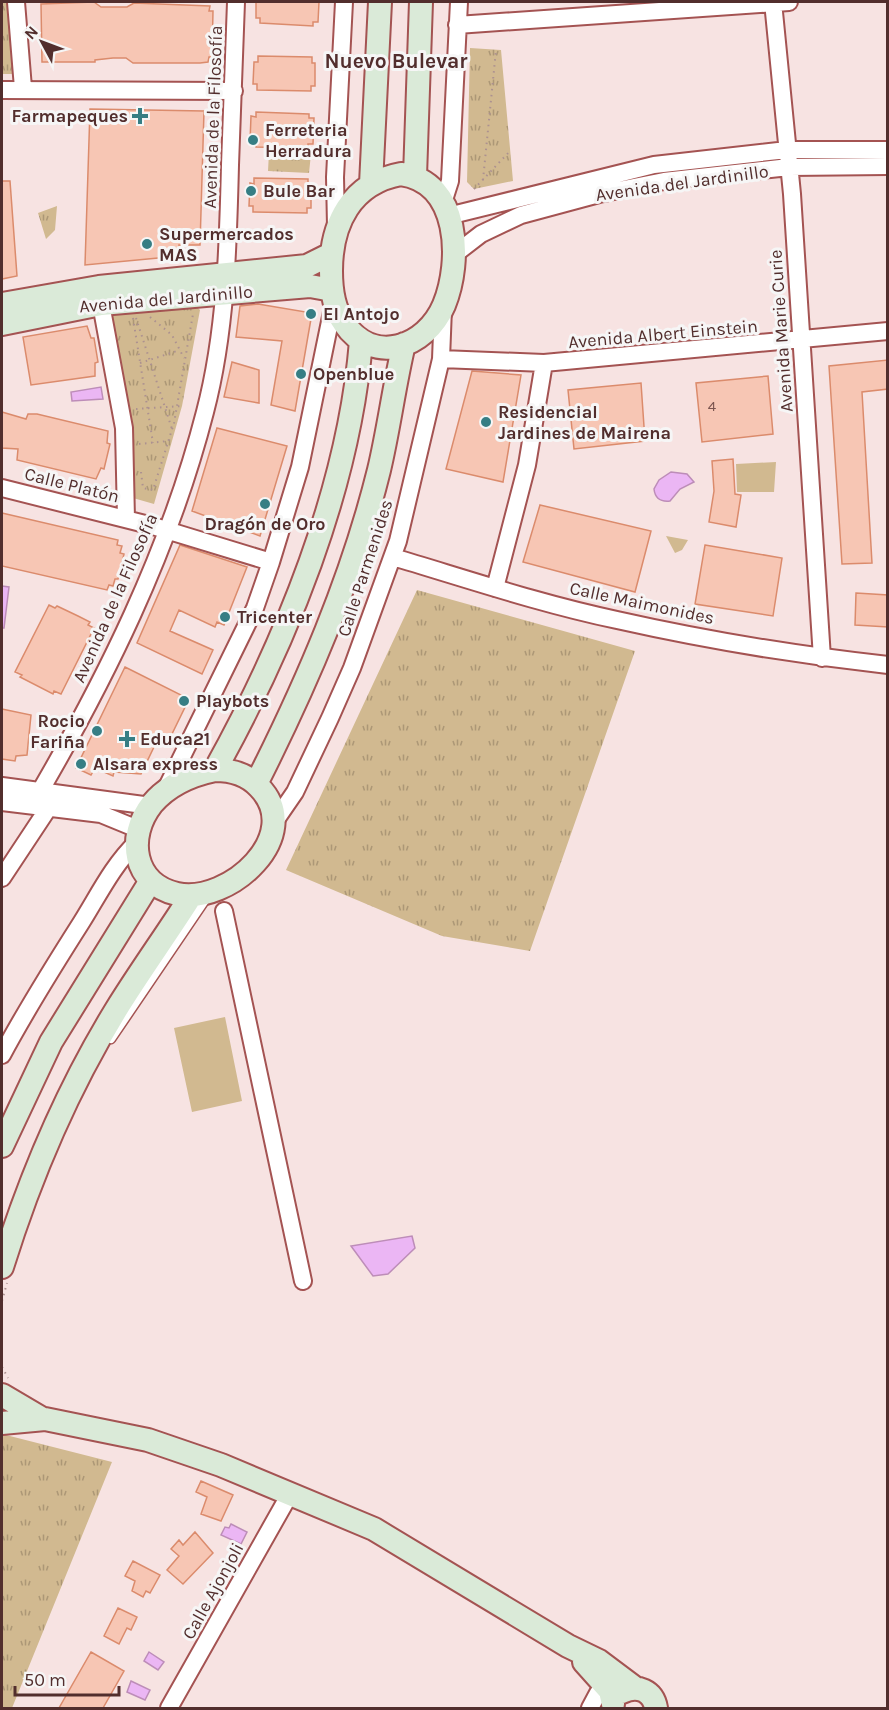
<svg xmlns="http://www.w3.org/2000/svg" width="889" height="1710" font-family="Karla,sans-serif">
<defs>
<pattern id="grass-tufts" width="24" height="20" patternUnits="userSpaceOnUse" patternTransform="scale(1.5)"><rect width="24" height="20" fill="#d1b990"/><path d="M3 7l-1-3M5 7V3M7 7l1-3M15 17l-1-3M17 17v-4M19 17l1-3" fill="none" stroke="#ac9776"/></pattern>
</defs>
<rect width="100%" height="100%" fill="#f7e3e2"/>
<!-- grass -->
<path fill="url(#grass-tufts)" d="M2 2H10L16 74H2Z
M470 48 501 50 513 181 474 189 467 182Z
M269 152 311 154 309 173 268 171Z
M57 206 55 230 46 239 38 213Z
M196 306 200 310 182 406 154 504 133 498 108 312Z
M666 536 688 540 682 550 675 553Z
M417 590 635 651 530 951 442 936 286 870Z
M2 1434 112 1462 12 1708H2Z"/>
<!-- garden -->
<path fill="#d1b990" d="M776 462 774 492H737L736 464Z
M225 1017 242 1101 192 1112 174 1028Z"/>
<!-- water -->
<path fill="#ebb6f4" stroke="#bd8db8" stroke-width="1.5" d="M101 387 103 399 72 401 71 392Z
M671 472 687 474 694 482 680 489 670 501C661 502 655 498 654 489L659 480Z
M2 586 9 587 4 628H2Z
M412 1236 415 1248 388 1274 373 1276 351 1246Z
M231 1524 247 1532 241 1544 221 1535 225 1527 229 1528Z
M149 1652 164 1662 158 1670 144 1661Z
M131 1681 150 1690 145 1700 127 1692Z"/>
<!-- building -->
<path fill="#f7c6b4" stroke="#db8b6c" stroke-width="1.5" d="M94 2 101 7H127L134 3 210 6 209 11H213L212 57H209L208 62 200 63H133L126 58H113L95 60V62H42L41 4Z
M256 2H319L318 22H313V26L260 23V18H256Z
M258 56 312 57V63H315V86H311V91L257 90V84H253L254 62H258Z
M90 109 204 111 200 245H179V256L85 265Z
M256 112 309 114V118H314L313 144H308V148L256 147V142H250L251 116 256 117Z
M254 178 308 179V185H311V208H307V213L253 212V206H249L250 183 254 184Z
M2 181H10L17 276 2 279Z
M258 304 312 313 295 411 271 405 282 341 236 337 240 306Z
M87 326 91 338H94L98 362 95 363V376L31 385 23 337Z
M888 360V389L862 392 872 563 842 564 829 366Z
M232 362 259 370V403L224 397Z
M472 371 521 375 503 482 446 469Z
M768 376 773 434 702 442 696 383Z
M641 383 645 441 574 449 568 390Z
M2 412 26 419 28 414H37L108 431 107 443 110 444 104 469 101 468 96 479 17 460 18 449 2 448Z
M217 428 287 446 260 536 192 511Z
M733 459 735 494 741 495 736 527 709 522 714 491 712 461Z
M540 505 651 531 635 592 523 562Z
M2 513 118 540 117 545 122 546 120 553 124 554 118 579H115L113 586 109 585 107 590 2 566Z
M180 545 247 567 224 625 217 622 215 627 179 610 170 631 213 650 202 674 137 643Z
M705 545 782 558 773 616 695 604Z
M856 593 888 595V627L855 625Z
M49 605 55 608 57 606 78 616 90 622 88 625 94 628 61 694 54 691 53 694 20 677 22 675 15 672Z
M125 667 189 699 168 742 155 745 141 774 114 772 113 776 95 768 91 775 76 768Z
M2 709 31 715 27 755 16 756 15 761 2 759Z
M201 1481 233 1495 221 1521 201 1514 207 1497 196 1492Z
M195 1532 213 1553 183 1584 167 1570 179 1556 171 1549 179 1540 183 1545Z
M133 1561 160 1575 150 1593 146 1591 143 1597 132 1591 135 1581 125 1576Z
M118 1608 137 1617 131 1630 127 1628 119 1644 104 1636Z
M91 1652 124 1671 103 1708H59Z"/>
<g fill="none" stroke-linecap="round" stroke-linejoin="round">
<!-- lane casing -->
<g stroke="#a45352" stroke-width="11">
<path id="lane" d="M111 1039 208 896"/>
</g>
<!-- street casing -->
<g stroke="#a45352" stroke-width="20">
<path id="street" d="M16 2 23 88
M773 2 792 194 822 658
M457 25 789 2
M2 90 234 91
M443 203 450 181 459 2
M448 216 654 165 787 150H888
M336 226 335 177 344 2
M455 254 481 234 521 215 599 194 664 181 789 167 888 166
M101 304 124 428 126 519
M441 359 544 363 888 331
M2 488 153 526 271 562
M393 557C467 579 541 604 617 620 706 640 797 655 888 665
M495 588 527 465 544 363
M2 786 151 806
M165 791 255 608 271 562 300 467 334 302
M2 802 101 814 140 830
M32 805C105 681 169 552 205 412 226 332 228 247 230 165 232 110 234 56 236 2
M273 824 295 792 330 718 352 668 398 541 441 359 443 308
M2 878 49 807
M224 911 303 1281
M2 1055C26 1010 53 967 81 923 98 896 113 865 136 843
M169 1708 291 1492
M590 1708 598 1693"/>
</g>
<!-- secondary casing -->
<g stroke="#a45352" stroke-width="26">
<path id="secondary" d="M401 174C460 182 462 261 444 305 426 348 373 366 344 323 333 308 331 289 331 271 331 224 351 183 401 174Z
M415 176 421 2
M371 184 380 2
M2 304 99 287 307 266 331 254
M2 324 101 304 310 286 332 290
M215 770C286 642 349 489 361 341
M215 770C232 770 247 774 259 787 306 835 229 905 177 894 133 884 126 837 152 804 168 785 191 775 215 770Z
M256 784C307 683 352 579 379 470 389 428 394 386 404 344
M2 1146 51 1042 150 882
M2 1267C30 1177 67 1090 116 1010 140 971 167 934 191 896
M2 1395 41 1418
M2 1423 45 1419 148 1440 221 1465 374 1529 568 1646 599 1661 635 1688
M584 1662 610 1691 613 1704
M622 1692C638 1684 653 1691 656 1708"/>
</g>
<!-- path -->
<path stroke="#ac9190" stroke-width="2" stroke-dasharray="1.5 4.5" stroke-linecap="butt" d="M483 180 496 50
M474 189 511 150
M150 317 172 335 184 358
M133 318 153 443
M136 318 172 429
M140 363 180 350
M136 409 182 406
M139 444 168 441
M141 472 143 488 153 490 174 423 193 314
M2 1301 7 1283
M2 1367 8 1378"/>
<!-- lane -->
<use href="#lane" stroke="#fff" stroke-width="8"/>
<!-- street -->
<use href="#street" stroke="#fff" stroke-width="16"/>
<!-- secondary -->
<use href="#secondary" stroke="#daead8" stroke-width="22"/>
</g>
<!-- markers -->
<g fill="#367e84" stroke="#f6f6f6" stroke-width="2">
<path d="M137 107h6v6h6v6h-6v6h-6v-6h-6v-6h6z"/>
<circle cx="253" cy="140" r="6"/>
<circle cx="251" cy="191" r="6"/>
<circle cx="147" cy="244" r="6"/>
<circle cx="311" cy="314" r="6"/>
<circle cx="301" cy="374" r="6"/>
<circle cx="486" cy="422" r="6"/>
<circle cx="265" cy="504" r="6"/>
<circle cx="225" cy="617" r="6"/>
<circle cx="184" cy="701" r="6"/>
<circle cx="97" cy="731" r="6"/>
<path d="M124 730h6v6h6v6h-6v6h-6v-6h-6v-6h6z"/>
<circle cx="81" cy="764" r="6"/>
</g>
<g text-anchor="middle" stroke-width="6" stroke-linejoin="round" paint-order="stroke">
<!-- number labels -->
<g font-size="15" fill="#7b544f">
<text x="712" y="411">4</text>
</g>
<!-- poi labels -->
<g font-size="18" font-weight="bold" fill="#522e2d" stroke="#f6f6f6" text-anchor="start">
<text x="128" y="122" text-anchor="end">Farmapeques</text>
<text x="265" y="136">Ferreteria<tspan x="265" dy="21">Herradura</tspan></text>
<text x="263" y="197">Bule Bar</text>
<text x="159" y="240">Supermercados<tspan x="159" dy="21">MAS</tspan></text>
<text x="323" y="320">El Antojo</text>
<text x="313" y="380">Openblue</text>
<text x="498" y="418">Residencial<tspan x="498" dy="21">Jardines de Mairena</tspan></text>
<text x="265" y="530" text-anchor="middle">Dragón de Oro</text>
<text x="237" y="623">Tricenter</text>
<text x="196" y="707">Playbots</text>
<text x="85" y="727" text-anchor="end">Rocio<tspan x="85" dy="21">Fariña</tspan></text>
<text x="140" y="745">Educa21</text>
<text x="93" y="770">Alsara express</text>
</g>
<!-- street labels -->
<g font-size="18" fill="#522e2d" stroke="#f6f6f6">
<text transform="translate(213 117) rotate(-88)" y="6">Avenida de la Filosofía</text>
<text transform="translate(682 183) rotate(-8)" y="6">Avenida del Jardinillo</text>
<text transform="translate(166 299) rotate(-5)" y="6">Avenida del Jardinillo</text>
<text transform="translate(781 331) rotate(-94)" y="6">Avenida Marie Curie</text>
<text transform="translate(663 334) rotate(-5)" y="6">Avenida Albert Einstein</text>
<text transform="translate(72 485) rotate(14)" y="6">Calle Platón</text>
<text transform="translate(365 568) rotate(-72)" y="6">Calle Parmenides</text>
<text transform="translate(115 598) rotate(-66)" y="6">Avenida de la Filosofía</text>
<text transform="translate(642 603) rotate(12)" y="6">Calle Maimonides</text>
<text transform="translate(213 1591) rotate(-61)" y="6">Calle Ajonjoli</text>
</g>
<!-- quarter labels -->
<g font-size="21" font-weight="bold" fill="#522e2d" stroke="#f6f6f6">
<text x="396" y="68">Nuevo Bulevar</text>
</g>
</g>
<!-- border -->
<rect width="889" height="1710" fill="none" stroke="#522e2d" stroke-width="6"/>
<!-- north arrow -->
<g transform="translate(42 42) rotate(311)" stroke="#f6f6f6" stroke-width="4.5" paint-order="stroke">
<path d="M0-4.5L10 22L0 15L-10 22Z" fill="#522e2d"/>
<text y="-9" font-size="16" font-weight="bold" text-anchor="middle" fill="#522e2d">N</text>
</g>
<!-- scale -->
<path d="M15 1686v9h104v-9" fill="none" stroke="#522e2d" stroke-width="3"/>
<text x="24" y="1686" font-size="18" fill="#522e2d" stroke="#f6f6f6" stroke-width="4.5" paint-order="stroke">50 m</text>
</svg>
